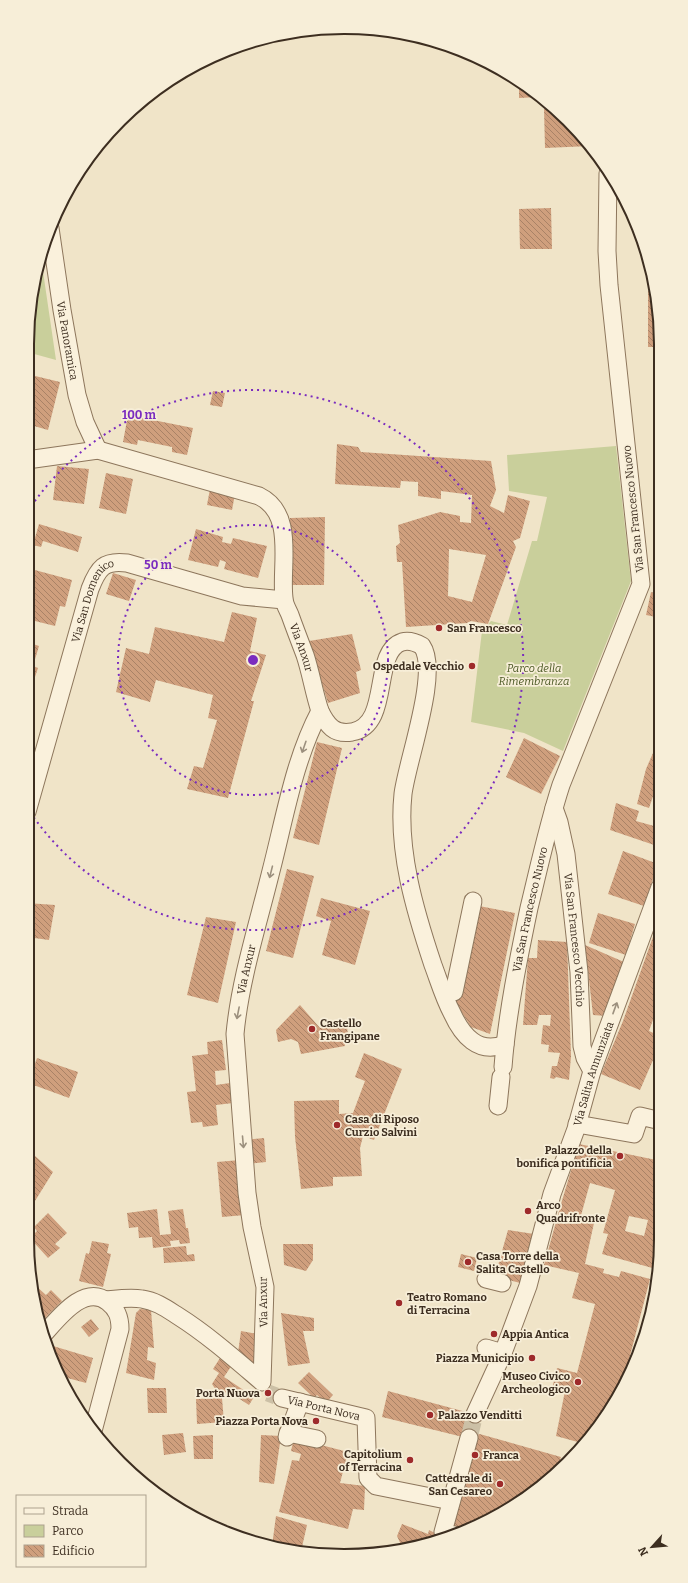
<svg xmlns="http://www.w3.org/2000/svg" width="688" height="1583" font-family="Bitter,serif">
<defs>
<pattern id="building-back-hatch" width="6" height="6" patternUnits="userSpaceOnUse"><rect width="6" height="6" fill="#cf9f7d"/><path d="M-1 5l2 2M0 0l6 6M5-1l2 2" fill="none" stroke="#a98266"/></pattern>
</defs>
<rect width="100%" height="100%" fill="#f0e4c8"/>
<!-- green -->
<path fill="#c9cf9b" d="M41 258 56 360 27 352V344Z
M616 446 631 581 563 751 524 733 471 722 482 631 491 621 507 625 532 541H537L547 497 509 491 507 455Z"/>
<!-- building -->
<path fill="url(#building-back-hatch)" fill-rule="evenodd" d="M519 80 520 81 539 97 519 98Z
M544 109H552L582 135 590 146 545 148Z
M551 208 552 249H520L519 209Z
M648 291H655L658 302V347H648Z
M31 375 60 382 48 430 27 424V392Z
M213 391 225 393 222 407 210 405Z
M128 415 193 428 187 455 172 452V447L138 440 137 445 123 442Z
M337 444 358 447 361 452 491 461 496 490 490 506 504 513 508 495 530 501 520 538 513 541 516 547 488 624 471 621 467 623 406 627 402 562H397L396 546 400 543 398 525 440 512 460 516V522L471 523 472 495 441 491V499L418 496V482L401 481 400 488 335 484ZM449 549 486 555 472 602 448 596Z
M57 466 89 469 84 504 53 500Z
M106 473 133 479 126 514 99 508Z
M210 489 235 494 232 510 207 505Z
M325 517 324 585H289L290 518Z
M39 524 82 537 78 552 43 541 41 547 33 545Z
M196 529 223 537 222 542 231 544 233 538 267 546 258 578 224 569 226 562 220 560 218 567 188 560Z
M31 569 72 580 65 607 60 606 55 626 27 619V583Z
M113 573 136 580 129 601 106 594Z
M651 592 659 594V603L656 617 646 615Z
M232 612 257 618 250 651 266 655 251 701H254L228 798 187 789 194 766 203 768 217 720 208 718 213 695 156 680 150 702 116 692 126 648 149 654 155 627 224 642Z
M352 634 361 670 356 672 360 693 328 703 309 641Z
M27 642 39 646 33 666 38 668 33 683 27 681Z
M660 737V776L649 808 637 804 646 769Z
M524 738 560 756 541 794 506 777Z
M317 742 342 748 319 845 293 838Z
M616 803 639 811 636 821 654 826 660 808V847L610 830Z
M623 851 658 864 644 906 608 894Z
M287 869 314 876 293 958 266 951Z
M321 898 370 911 355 965 322 955 331 921 316 916Z
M27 903 55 905 49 940 27 937Z
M474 905 515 913 490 1034 471 1027 456 1003Z
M598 913 635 924 626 955 589 943Z
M206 917 236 922 218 1003 187 995Z
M660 917V1000L649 1031 660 1036V1044L640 1090 601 1074 623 1021Z
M538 940 567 942 571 1056 569 1080 556 1077 554 1079 550 1078 552 1066H557L560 1053 548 1052 549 1045 541 1044 543 1025 550 1026 551 1015H539L537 1025H523L528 958H537Z
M585 945 624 962 606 1016 593 1015Z
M27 953 35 954 28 987 27 986Z
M300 1005 320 1028 347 1027 348 1035 344 1036 345 1046 301 1054 298 1042 291 1039 278 1042 276 1030Z
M222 1040 226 1070 215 1071 216 1085 230 1083 233 1103 216 1105 218 1125 203 1127 202 1122 191 1123 187 1092 196 1091 192 1056 208 1054 207 1042Z
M364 1053 402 1069 374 1140 363 1136 360 1148 362 1176 333 1177V1186L301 1189 295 1137 294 1101 339 1100V1114L353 1113 365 1081 355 1077Z
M37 1058 78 1072 69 1098 28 1083Z
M264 1138 266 1162 247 1164 245 1140Z
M579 1144 661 1161V1239L656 1269 602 1254 608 1234 603 1233 615 1190 590 1183 580 1219 594 1223 585 1264 604 1269 603 1273 619 1277 621 1271 650 1279 620 1394 585 1444 556 1436 565 1391 552 1389 557 1368 577 1373 595 1304 572 1298 579 1273 544 1265 561 1204ZM629 1216 648 1220 644 1236 625 1231Z
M34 1155 53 1172 35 1201 29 1197 27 1200V1162Z
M240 1160 245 1215 222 1217 217 1162Z
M157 1209 160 1235 171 1234 168 1211 183 1209 186 1228H188L190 1243 180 1244 179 1240 170 1241 171 1246 153 1248 152 1237 139 1238 138 1227 129 1228 127 1213Z
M48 1213 67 1233 55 1244 60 1248 48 1258 30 1238 37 1231 34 1227Z
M508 1230 534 1234 520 1283 495 1276Z
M92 1241 109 1244 107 1253 111 1254 103 1287 79 1281 86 1253 89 1254Z
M283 1244H313V1260L306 1271 284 1265Z
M186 1246 187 1255 194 1254 195 1261 164 1263 163 1248Z
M461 1254 477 1258 474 1271 458 1267Z
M36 1286 46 1295 51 1290 62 1301 41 1322 35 1287Z
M140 1309 151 1310 154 1348 148 1347 147 1360 156 1363 154 1380 126 1373 136 1313Z
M281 1313 314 1318V1331H303L310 1363 288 1366Z
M91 1319 99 1329 89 1337 81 1327Z
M241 1331 258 1334 261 1360 253 1365 238 1353Z
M53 1346 93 1358 86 1383 60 1376 50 1355Z
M220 1358 232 1365 224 1377 254 1397 249 1405 232 1394 231 1396 225 1392 222 1396 218 1393 212 1384 219 1373 213 1369Z
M309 1372 333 1395 326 1403 317 1395 314 1398 298 1383Z
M147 1388H166L167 1413H148Z
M388 1391 481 1416 476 1433 561 1457 557 1468 502 1514 467 1530 451 1525 475 1440 382 1417Z
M222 1398 224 1422 197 1424 196 1399Z
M183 1433 186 1452 164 1455 162 1435Z
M213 1435V1459H194L193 1436Z
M261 1435 281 1436 274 1484 259 1482Z
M294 1438 348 1452 340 1483 365 1486 364 1510 353 1509 348 1529 279 1512 292 1460 299 1461 301 1454 291 1451Z
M276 1516 307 1525 302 1547 314 1551 282 1550 272 1546Z
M402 1524 428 1534 429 1530 447 1539 406 1548 402 1547 397 1536Z"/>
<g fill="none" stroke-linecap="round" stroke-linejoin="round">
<!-- street-tunnel -->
<path stroke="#ccc0a6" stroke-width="17" stroke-dasharray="17 8" stroke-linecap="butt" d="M268 1393 276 1396
M469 1438 475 1414"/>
<!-- street casing -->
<g stroke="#8d765c" stroke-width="19">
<g id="street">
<path id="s1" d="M50 228 62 310 77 395 85 422 98 450"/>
<path id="s2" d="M27 460 98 450 259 496C296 514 280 565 284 598 284 604 288 610 290 615 295 629 300 642 305 655 311 673 314 693 320 711 323 717 327 724 332 728 338 733 345 733 352 732 392 725 371 652 402 642 409 640 415 642 422 646 440 672 407 761 403 794 397 851 415 911 433 965 439 981 444 998 452 1013 462 1035 478 1055 505 1044"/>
<path id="s3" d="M554 808 559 822 566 854 579 972 582 1046 585 1058 592 1071"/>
<path id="s4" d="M27 812 90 589C98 568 104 560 127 563L242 596 284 600"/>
<path d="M454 992 473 901"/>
<path id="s5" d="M503 1067C507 1014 518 961 529 908 539 867 548 825 561 785L641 584 609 285 607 251 608 173"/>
<path d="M498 1106 501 1077"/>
<path d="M577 1124 634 1134 640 1116 661 1121"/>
<path d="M486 1279 502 1283"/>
<path id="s6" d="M106 1300C117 1299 130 1297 142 1299 156 1301 167 1309 178 1316 208 1335 235 1359 262 1382L265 1287 252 1227 247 1193 235 1034C240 980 258 924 271 871 285 817 294 760 320 711"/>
<path d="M43 1335C58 1319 84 1283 108 1302 117 1309 120 1317 120 1329L93 1431"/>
<path d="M486 1348 503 1353"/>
<path id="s7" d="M282 1398 366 1418 368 1478 376 1486 451 1501"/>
<path id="s8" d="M475 1414 503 1353 528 1286 552 1194 576 1129 592 1071 660 887"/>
<path d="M288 1433 317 1439"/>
<path d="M287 1437 300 1402"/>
<path d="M454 1535 443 1532 469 1438"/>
</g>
</g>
<!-- street -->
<use href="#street" stroke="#faf1dc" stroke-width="17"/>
</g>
<!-- one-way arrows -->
<defs><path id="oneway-shaft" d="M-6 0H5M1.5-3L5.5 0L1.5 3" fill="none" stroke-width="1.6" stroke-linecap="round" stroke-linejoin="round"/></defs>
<g stroke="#9c907e">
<use href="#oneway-shaft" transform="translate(304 747) rotate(109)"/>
<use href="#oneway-shaft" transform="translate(271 872) rotate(104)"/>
<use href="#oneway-shaft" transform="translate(615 1008) rotate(-70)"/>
<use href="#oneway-shaft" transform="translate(238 1013) rotate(101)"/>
<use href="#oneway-shaft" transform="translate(243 1142) rotate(85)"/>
</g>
<!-- distance rings -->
<g fill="none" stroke="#7b2cbf" stroke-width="2" stroke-dasharray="2 4">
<circle cx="253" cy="660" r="135"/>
<path d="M28 511A270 270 0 1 1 28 809"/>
</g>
<!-- markers -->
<g fill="#9e2a2b" stroke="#f7eed8" stroke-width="1.5">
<circle cx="439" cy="628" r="4"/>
<circle cx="472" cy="666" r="4"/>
<circle cx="312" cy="1029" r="4"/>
<circle cx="337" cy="1125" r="4"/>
<circle cx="620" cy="1156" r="4"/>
<circle cx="528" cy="1211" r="4"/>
<circle cx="468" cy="1262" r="4"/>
<circle cx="399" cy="1303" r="4"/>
<circle cx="494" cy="1334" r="4"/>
<circle cx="532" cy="1358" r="4"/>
<circle cx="578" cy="1382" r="4"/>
<circle cx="268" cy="1393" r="4"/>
<circle cx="430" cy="1415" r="4"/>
<circle cx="316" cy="1421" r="4"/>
<circle cx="475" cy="1455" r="4"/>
<circle cx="410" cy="1460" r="4"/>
<circle cx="500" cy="1484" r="4"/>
</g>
<g text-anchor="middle" stroke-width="3.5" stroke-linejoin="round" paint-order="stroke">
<!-- street labels -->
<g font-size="11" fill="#3d2e20" stroke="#f7eed8">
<text dy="4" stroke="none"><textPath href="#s1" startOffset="114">Via Panoramica</textPath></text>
<text transform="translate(633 509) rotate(-96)" y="4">Via San Francesco Nuovo</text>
<text dy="4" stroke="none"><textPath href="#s4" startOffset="223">Via San Domenico</textPath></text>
<text dy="4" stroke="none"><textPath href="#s2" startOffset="403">Via Anxur</textPath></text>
<text dy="4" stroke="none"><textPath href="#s5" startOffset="160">Via San Francesco Nuovo</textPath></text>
<text dy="4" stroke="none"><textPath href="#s3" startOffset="134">Via San Francesco Vecchio</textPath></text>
<text dy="4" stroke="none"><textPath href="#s6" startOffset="599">Via Anxur</textPath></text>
<text dy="4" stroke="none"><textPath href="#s8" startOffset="361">Via Salita Annunziata</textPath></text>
<text transform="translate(263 1302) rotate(-91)" y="4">Via Anxur</text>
<text dy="4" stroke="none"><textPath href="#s7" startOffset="43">Via Porta Nova</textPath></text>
</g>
<!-- poi labels -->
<g font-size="11" font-weight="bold" fill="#3d2e20" stroke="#f7eed8" text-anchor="start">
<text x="447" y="632">San Francesco</text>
<text x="464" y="670" text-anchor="end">Ospedale Vecchio</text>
<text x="320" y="1027">Castello<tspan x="320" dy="13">Frangipane</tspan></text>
<text x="345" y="1123">Casa di Riposo<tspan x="345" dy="13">Curzio Salvini</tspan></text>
<text x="612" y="1154" text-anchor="end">Palazzo della<tspan x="612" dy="13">bonifica pontificia</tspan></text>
<text x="536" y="1209">Arco<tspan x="536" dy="13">Quadrifronte</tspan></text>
<text x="476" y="1260">Casa Torre della<tspan x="476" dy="13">Salita Castello</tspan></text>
<text x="407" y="1301">Teatro Romano<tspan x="407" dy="13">di Terracina</tspan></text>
<text x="502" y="1338">Appia Antica</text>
<text x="524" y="1362" text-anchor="end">Piazza Municipio</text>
<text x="570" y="1380" text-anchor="end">Museo Civico<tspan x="570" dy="13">Archeologico</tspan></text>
<text x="260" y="1397" text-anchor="end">Porta Nuova</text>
<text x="438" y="1419">Palazzo Venditti</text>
<text x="308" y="1425" text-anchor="end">Piazza Porta Nova</text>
<text x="402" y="1458" text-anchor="end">Capitolium<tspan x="402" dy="13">of Terracina</tspan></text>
<text x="483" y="1459">Franca</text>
<text x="492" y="1482" text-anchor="end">Cattedrale di<tspan x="492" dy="13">San Cesareo</tspan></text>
</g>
<!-- park labels -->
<g font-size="11" font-style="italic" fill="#4d5a26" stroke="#f7eed8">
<text x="534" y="672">Parco della<tspan x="534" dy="13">Rimembranza</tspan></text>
</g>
</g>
<!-- crop -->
<path d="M0 0H688V1583H0ZM344 34H344A310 310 0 0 1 654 344V1239A310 310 0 0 1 344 1549H344A310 310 0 0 1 34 1239V344A310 310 0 0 1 344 34Z" fill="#f7eed8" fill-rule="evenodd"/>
<path fill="none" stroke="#3d2e20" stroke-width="2" d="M344 34H344A310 310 0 0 1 654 344V1239A310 310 0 0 1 344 1549H344A310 310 0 0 1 34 1239V344A310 310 0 0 1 344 34Z"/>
<circle cx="253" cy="660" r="6" fill="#7b2cbf" stroke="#f7eed8" stroke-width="2"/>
<g font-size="12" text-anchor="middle" font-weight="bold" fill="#7b2cbf" stroke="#f7eed8" stroke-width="3.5" stroke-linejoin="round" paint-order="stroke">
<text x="139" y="419">100 m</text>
<text x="158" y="569">50 m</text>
</g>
<!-- legend -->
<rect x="16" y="1495" width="130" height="72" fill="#f7eed8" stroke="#ada18e"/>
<rect x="24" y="1508" width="20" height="6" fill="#faf1dc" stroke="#ada18e"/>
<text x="52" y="1515" font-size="12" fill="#3d2e20">Strada</text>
<rect x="24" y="1525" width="20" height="12" fill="#c9cf9b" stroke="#ada18e"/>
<text x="52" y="1535" font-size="12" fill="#3d2e20">Parco</text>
<rect x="24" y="1545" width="20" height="12" fill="url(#building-back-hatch)" stroke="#ada18e"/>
<text x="52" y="1555" font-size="12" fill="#3d2e20">Edificio</text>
<!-- north arrow -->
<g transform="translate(652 1547) rotate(243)" stroke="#f7eed8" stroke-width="3" paint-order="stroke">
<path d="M0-3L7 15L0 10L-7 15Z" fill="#3d2e20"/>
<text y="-6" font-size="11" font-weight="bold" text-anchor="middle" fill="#3d2e20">N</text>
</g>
</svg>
